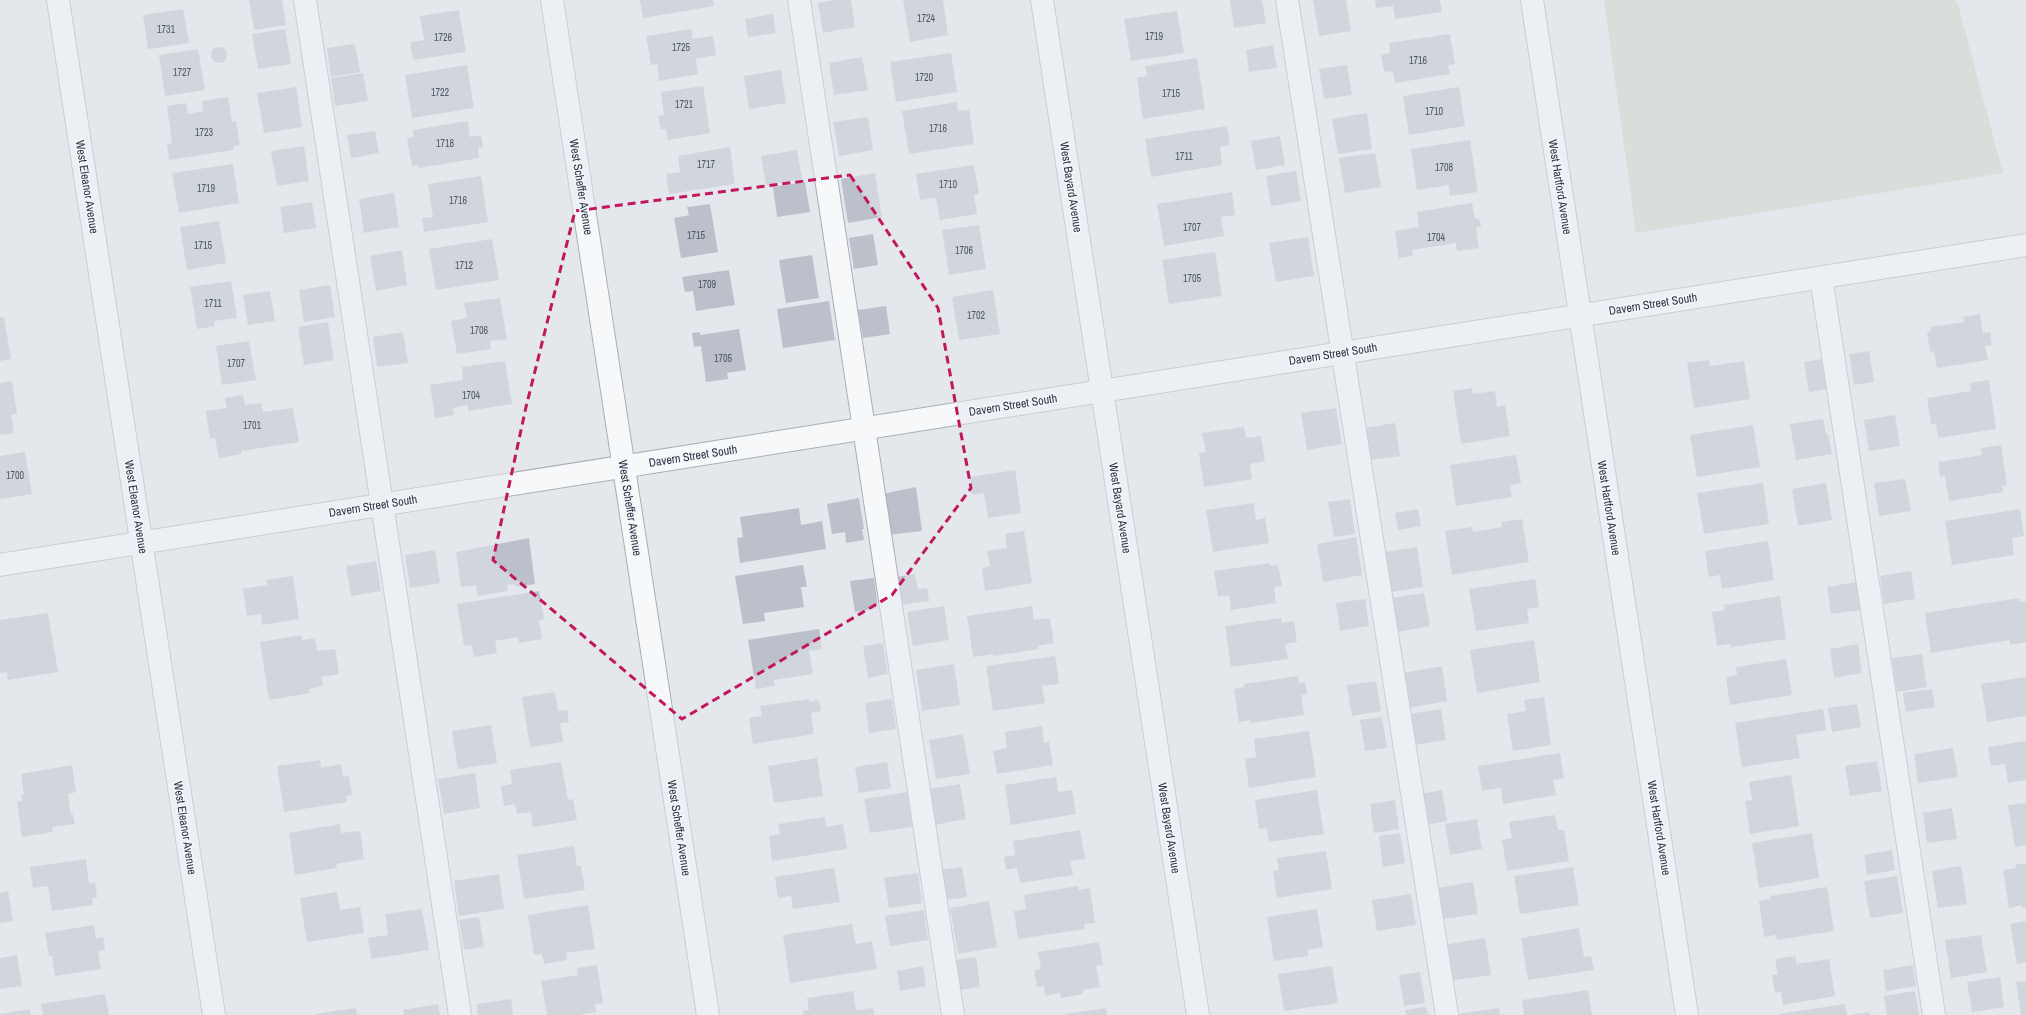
<svg xmlns="http://www.w3.org/2000/svg" width="2026" height="1015" font-family="'Archivo Narrow',sans-serif">
<rect width="100%" height="100%" fill="#e4e7ec"/>
<!-- green -->
<path fill="#c9d6c5" d="M1604 0H1954L1958 4 2003 173 1636 233Z"/>
<!-- building -->
<path fill="#bbc0ca" d="M249 0H282L286 25 254 30Z
M640 0H713L714 6 643 18Z
M834 0H851L855 27 823 33 818 3Z
M903 0H943L948 35 910 42Z
M1230 0H1262L1266 23 1234 28Z
M1313 0H1346L1351 31 1319 36Z
M1375 0H1440L1442 12 1395 19 1393 6 1376 8Z
M183 9 189 43 148 49 143 15Z
M459 10 466 52 413 60 410 42 424 40 420 16Z
M1177 11 1184 53 1131 61 1124 19Z
M773 14 776 33 748 37 745 19Z
M285 29 291 64 258 69 252 34Z
M691 29 693 39 713 36 716 55 696 59 698 74 659 81 657 64 651 65 646 36Z
M1450 34 1455 64 1448 65 1450 74 1395 83 1393 71 1384 72 1381 55 1390 53 1389 43Z
M355 44 360 72 331 77 327 48Z
M1273 45 1277 68 1249 72 1246 50Z
M211 55a8 8 0 1 1 16 0a8 8 0 1 1-16 0Z
M198 49 205 90 165 96 159 55Z
M951 53 957 92 896 102 890 62Z
M862 57 868 90 834 95 829 63Z
M1197 58 1205 109 1143 119 1137 78 1147 76 1145 66Z
M467 65 474 108 412 118 405 75Z
M1347 65 1352 95 1324 99 1319 69Z
M781 70 786 103 749 109 744 76Z
M363 73 368 101 335 106 331 78Z
M703 86 710 133 668 140 666 129 661 130 658 116 664 115 661 92Z
M296 87 302 127 264 133 257 93Z
M1459 87 1465 126 1409 135 1403 96Z
M228 97 232 122 236 121 240 145 233 146V150L169 160 167 144 172 143 167 106 186 103 188 114 203 111 202 101Z
M957 102 958 111 969 110 974 144 909 154 902 111Z
M1367 113 1372 149 1338 154 1332 119Z
M868 117 873 150 839 156 833 122Z
M468 121 470 137 481 135 483 147 478 148 479 158 419 168V165L412 166 407 139 414 137 413 130Z
M1227 126 1230 145 1220 147 1222 165 1151 177 1145 139Z
M375 131 379 153 351 158 347 135Z
M1280 136 1285 165 1256 170 1251 141Z
M1470 140 1478 192 1450 196 1449 185 1417 190 1411 149Z
M304 146 309 181 277 186 271 151Z
M730 147 735 184 669 194 666 174 680 172 678 156Z
M797 150 802 179 766 185 761 156Z
M1375 153 1381 187 1345 193 1339 158Z
M233 164 239 203 179 213 172 173Z
M974 165 979 194 974 195 977 214 940 220 936 198 920 200 916 174Z
M1296 171 1301 201 1271 206 1266 176Z
M875 173 882 217 848 223 841 179Z
M481 176 488 222 424 232 422 218 433 217 428 184Z
M805 182 810 212 777 217 773 187Z
M1232 192 1235 215 1221 217 1224 236 1164 246 1157 204Z
M394 193 399 227 364 233 359 199Z
M312 202 316 228 284 233 280 207Z
M1472 203 1475 219 1479 218 1481 227H1476L1479 248 1457 251 1456 243 1412 250 1413 256 1399 258 1395 231 1419 227 1417 212Z
M710 204 718 252 681 258 674 218 689 215 687 207Z
M219 221 226 263 187 270 180 227Z
M979 225 986 269 949 275 942 230Z
M873 234 878 265 854 269 849 238Z
M1308 237 1314 276 1276 282 1269 243Z
M492 239 499 280 436 290 429 249Z
M402 250 407 285 376 291 370 256Z
M1215 252 1222 296 1169 304 1162 260Z
M812 255 819 298 786 303 779 260Z
M729 270 735 305 696 311 693 291 685 292 682 277Z
M231 281 237 318 214 321 215 326 197 329 190 287Z
M330 285 335 317 304 322 299 290Z
M993 290 1000 334 959 340 952 297Z
M270 291 275 321 248 325 243 295Z
M500 298 507 339 490 341 491 349 457 354 451 321 467 318 464 303Z
M829 301 835 340 783 348 777 309Z
M886 306 890 334 863 338 858 310Z
M1980 314 1983 333 1990 332 1992 345 1985 346 1988 360 1937 368 1934 351 1930 352 1927 332 1931 331 1930 327 1964 322 1963 317Z
M0 317H4L11 359 0 361Z
M328 322 334 360 304 365 298 327Z
M739 329 746 370 727 373 728 379 706 382 701 346 694 347 692 333 700 332V335Z
M403 332 408 363 377 367 373 337Z
M249 341 256 380 222 385 216 346Z
M1869 351 1874 382 1854 385 1849 354Z
M1822 359 1827 389 1809 392 1804 362Z
M1709 360 1710 366 1744 361 1750 399 1694 408 1687 363Z
M505 361 512 404 468 411V405L453 408 454 415 435 418 430 385 463 380 462 367Z
M1989 380 1996 429 1938 438 1936 424H1931L1927 398 1971 391 1970 383Z
M12 381 17 414H11L14 433 0 435V383Z
M1472 388 1473 394 1495 391 1497 407 1505 405 1510 436 1461 444 1453 391Z
M243 395 245 405 261 403 263 412 293 408 299 442 241 451V454L219 458 215 438 210 439 206 411 227 408 225 398Z
M1336 408 1342 444 1307 450 1301 413Z
M1895 415 1900 446 1869 451 1864 420Z
M1823 419 1826 434H1828L1832 454 1796 460 1790 424Z
M1395 423 1400 456 1370 460 1365 428Z
M1753 425 1760 467 1697 477 1690 435Z
M1244 427 1246 438 1261 436 1265 461 1250 464 1252 479 1204 487 1199 453 1206 452 1202 433Z
M2001 445 2007 485 2002 486 2003 492 1949 501 1945 476 1940 477 1938 462 1982 455 1981 448Z
M25 452 32 494 0 499V456Z
M1516 455 1521 483 1510 485 1512 497 1456 506 1450 465Z
M1015 470 1021 513 988 518 984 493 972 495 970 477Z
M1905 479 1911 511 1879 516 1874 483Z
M1763 483 1769 524 1704 534 1697 493Z
M1826 483 1832 520 1798 526 1792 489Z
M916 487 922 531 888 535 882 494Z
M859 498 864 529H862L864 540 846 543 845 532 832 534 827 504Z
M1350 499 1355 534 1334 537 1328 502Z
M1254 503 1256 520 1265 518 1269 543 1213 552 1206 510Z
M799 508 801 525 822 521 826 549 740 563 737 538 743 537 740 517Z
M1418 509 1421 526 1398 530 1395 513Z
M2020 509 2024 536 2012 538 2014 555 1952 565 1945 521Z
M1522 519 1529 562 1452 575 1445 531 1472 527 1473 532 1502 527 1501 522Z
M1024 531 1032 583 985 591 982 568 990 566 987 551 1007 548 1005 534Z
M1356 537 1362 575 1323 582 1317 544Z
M529 538 535 584 516 587 515 584 507 585 508 591 478 596 476 585 461 587 456 552Z
M1768 541 1774 580 1722 589 1720 575 1709 577 1705 551Z
M1417 547 1423 587 1391 592 1385 552Z
M435 550 440 583 410 588 405 555Z
M376 561 381 591 351 596 346 566Z
M1270 563V566L1278 565 1282 586 1274 587 1276 603 1231 610 1229 595 1218 597 1214 571Z
M803 565 807 587H801L804 607 764 613 765 621 743 624 735 576Z
M1911 571 1915 599 1884 604 1880 576Z
M915 574 918 589 927 588 929 601 900 605 896 577Z
M293 576 299 619 262 625 261 614 247 616 243 589 267 585 266 580Z
M874 578 878 608 855 612 850 581Z
M1535 579 1539 607 1527 609 1529 623 1476 631 1469 589Z
M1857 582 1861 610 1831 614 1827 587Z
M539 591 544 619 539 620 542 639 519 643 518 637 495 641 497 653 474 657 472 645 464 646 457 604Z
M1424 593 1430 626 1397 632 1392 598Z
M1780 596 1786 639 1731 647 1730 644 1717 646 1712 612 1725 610 1724 605Z
M2019 598 2020 602 2026 601V642L2010 645V640L1931 653 1925 613Z
M1365 599 1369 626 1340 631 1336 603Z
M944 606 949 640 913 646 907 612Z
M1032 606 1034 620 1050 618 1054 643 1038 646 1039 649 993 656V654L973 657 967 616Z
M48 613 58 672 8 680 7 672 0 673V620Z
M1281 618 1282 623 1294 621 1297 642 1285 644 1288 659 1231 667 1225 626Z
M819 629 822 649 809 651 813 674 774 680 775 686 756 689 748 640Z
M301 635 302 640 315 638 317 651 335 649 339 674 321 677 323 686 309 689 310 693 269 700 260 642Z
M1534 640 1540 682 1477 693 1470 650Z
M883 643 888 674 868 678 863 646Z
M1858 644 1862 673 1834 678 1830 649Z
M1922 654 1927 687 1897 692 1892 658Z
M1055 656 1059 684 1042 686 1045 703 993 711 986 666Z
M1786 659 1792 695 1730 705 1726 677 1737 675 1736 667Z
M954 664 960 705 922 711 916 670Z
M1442 666 1447 701 1409 708 1403 673Z
M1298 676 1299 683 1305 682 1307 694 1301 695 1304 715 1250 723V720L1239 722 1234 689 1244 687V684Z
M2026 677V716L1987 722 1981 684Z
M1376 681 1381 711 1352 716 1347 685Z
M1932 689 1935 707 1906 712 1903 693Z
M555 692 558 711 567 710 569 722 560 723 563 742 530 747 522 697Z
M1544 697 1551 745 1513 751 1507 714 1526 711 1524 700Z
M809 699V702L819 700 821 711 811 713 814 734 753 744 749 718 762 716 760 706Z
M892 699 896 729 869 733 865 703Z
M1857 704 1861 727 1832 732 1828 708Z
M1441 709 1446 740 1414 745 1409 714Z
M1823 709 1826 730 1796 735 1800 758 1742 767 1735 723Z
M1382 717 1387 748 1365 751 1360 720Z
M491 725 497 763 458 769 452 731Z
M1042 726 1044 743 1049 742 1053 765 997 774 993 751 1007 748 1005 732Z
M1309 731 1316 777 1249 788 1245 759 1256 757 1254 739Z
M963 734 970 774 936 779 929 740Z
M2026 741V780L2008 783 2005 764 1991 766 1988 747Z
M1953 748 1958 777 1918 783 1914 754Z
M1560 753 1564 778 1553 780 1556 795 1503 804 1501 788 1482 791 1478 766Z
M817 758 823 796 774 803 768 766Z
M320 760 321 768 341 764 343 777 349 776 352 795 346 796 347 802 284 812 277 766Z
M1877 761 1882 791 1850 796 1845 766Z
M561 762 568 800 573 799 577 820 533 827 531 812 517 814 515 804 504 806 501 786 512 784 510 770Z
M887 762 891 788 859 793 855 767Z
M72 765 76 792 68 794 71 815 73 814 75 824 52 827 53 832 22 837 17 802 22 801 21 795H24L21 774Z
M475 773 480 808 444 814 438 779Z
M1791 775 1799 826 1750 834 1745 801 1752 800 1749 782Z
M1056 777 1058 792 1072 790 1076 814 1011 825 1005 785Z
M960 784 966 819 934 825 928 789Z
M1317 790 1324 834 1269 842 1267 828 1259 829 1255 800Z
M1442 790 1447 821 1426 825 1421 794Z
M907 792 912 827 870 833 864 799Z
M1395 800 1399 829 1374 833 1370 804Z
M2026 803V845L2015 847 2008 805Z
M1952 808 1957 839 1927 843 1923 813Z
M1555 815 1558 830H1564L1569 861 1507 871 1502 840 1512 838 1509 822Z
M825 817 826 827 843 824 847 849 772 861 769 836 780 834 778 824Z
M1477 819 1482 849 1450 855 1445 824Z
M340 824 341 833 360 831 364 859 336 864 337 868 295 875 289 833Z
M1080 830 1085 859 1070 861 1073 875 1020 883 1017 868 1006 870 1004 857 1015 855 1013 841Z
M1400 833 1405 863 1383 867 1379 836Z
M1812 833 1819 878 1759 888 1752 843Z
M574 846 577 866H581L585 890 524 899 517 855Z
M1892 850 1895 870 1867 875 1864 855Z
M1326 851 1332 889 1277 898 1273 871 1279 870 1277 858Z
M86 859 89 883 95 882 97 898H92L93 905 52 911 48 886 33 888 30 867Z
M2026 863V907L2022 908V905L2009 908 2003 870 2016 868 2015 865Z
M1961 866 1967 904 1938 908 1932 871Z
M962 867 967 897 946 900 941 870Z
M1573 867 1579 905 1520 914 1514 876Z
M834 868 840 902 793 909 791 896 778 898 775 877Z
M918 873 922 903 889 908 884 878Z
M499 874 504 909 459 916 454 881Z
M1897 876 1903 913 1870 918 1864 881Z
M1473 882 1478 914 1443 919 1438 888Z
M1078 886 1079 890 1090 888 1095 923 1084 924 1085 929 1018 939 1014 911 1026 909 1024 895Z
M1827 887 1834 931 1777 940 1776 935 1764 937 1759 901 1770 899V896Z
M8 891 13 921 0 923V893Z
M337 892 340 910 360 907 364 933 307 942 300 898Z
M1411 894 1416 925 1377 931 1372 900Z
M989 901 997 947 958 954 950 908Z
M588 905 595 949 566 953 567 960 544 964 542 954 534 955 528 915Z
M422 909 429 950 371 959 368 938 388 935 385 914Z
M1317 909 1323 947 1307 950 1308 956 1274 961 1267 917Z
M924 910 928 940 890 946 885 916Z
M479 917 484 947 464 950 459 920Z
M2026 921V962L2017 964 2010 924Z
M852 924 856 944 872 941 877 969 790 983 783 935Z
M94 925 96 939 103 937 105 950 98 951 101 969 55 976 52 956H49L45 933Z
M1579 928 1584 957 1591 956 1594 970 1528 980 1521 938Z
M1981 935 1987 972 1951 978 1945 940Z
M1485 938 1491 975 1449 981 1444 945Z
M1099 942 1103 965 1096 966 1100 987 1083 990V994L1061 998 1060 993 1045 996 1044 986 1037 987 1034 970 1041 969 1038 952Z
M17 955 22 986 0 989V958Z
M1795 956 1797 964 1829 959 1835 996 1783 1005 1781 992 1775 993 1772 975H1778L1775 959Z
M976 957 980 987 960 990 955 960Z
M597 965 603 1003 595 1004 596 1012 578 1015H547L541 981 578 975 577 968Z
M1913 965 1916 986 1886 991 1883 970Z
M923 966 926 986 900 991 897 971Z
M1332 966 1338 1003 1284 1011 1278 974Z
M1420 972 1425 1003 1404 1006 1399 975Z
M2000 977 2004 1007 1972 1012 1967 982Z
M2026 981V1015H2021L2016 982Z
M1588 990 1592 1015H1524L1522 1000Z
M853 991 856 1010 873 1008 875 1015H803V1011L809 1010 807 998Z
M1915 991 1919 1015H1887L1884 996Z
M105 994 109 1015H43L41 1004Z
M511 999 513 1015H478L477 1004Z
M438 1004 440 1015H404L403 1010Z
M1845 1004 1847 1015H1779V1014Z
M1426 1007 1428 1015H1406L1405 1010Z
M356 1008 357 1015H316L315 1014Z
M1106 1008 1107 1015H1065V1014Z
M1499 1008 1500 1015H1457V1014Z
M30 1009 31 1015H0V1014Z
M1870 1012V1015H1854V1014Z"/>
<g fill="none" stroke-linecap="round" stroke-linejoin="round">
<!-- minor casing -->
<g stroke="#a9aeb7" stroke-width="24">
<path id="minor" d="M58 0 214 1015
M305 0 460 1015
M552 0 708 1015
M799 0 953 1015
M1042 0 1198 1015
M1287 0 1447 1015
M1532 0 1687 1015
M1821 277 1934 1015
M0 565 2026 245"/>
</g>
<!-- minor -->
<use href="#minor" stroke="#f7f8fa" stroke-width="22"/>
</g>
<!-- marked area -->
<path d="M0 0H2026V1015H0ZM850 175 938 308 971 488 892 595 682 719 493 560 526 407 575 211Z" fill="#e4e7ec" fill-opacity=".55" fill-rule="evenodd"/>
<path fill="none" stroke="#c2185b" stroke-width="3" stroke-dasharray="8 5" stroke-linejoin="round" d="M850 175 938 308 971 488 892 595 682 719 493 560 526 407 575 211Z"/>
<g text-anchor="middle" stroke-width="3" stroke-linejoin="round" paint-order="stroke">
<!-- number labels -->
<g font-size="10" fill="#4f5766">
<text x="926" y="22">1724</text>
<text x="166" y="33">1731</text>
<text x="1154" y="40">1719</text>
<text x="443" y="41">1726</text>
<text x="681" y="51">1725</text>
<text x="1418" y="64">1716</text>
<text x="182" y="76">1727</text>
<text x="924" y="81">1720</text>
<text x="440" y="96">1722</text>
<text x="1171" y="97">1715</text>
<text x="684" y="108">1721</text>
<text x="1434" y="115">1710</text>
<text x="938" y="132">1716</text>
<text x="204" y="136">1723</text>
<text x="445" y="147">1718</text>
<text x="1184" y="160">1711</text>
<text x="706" y="168">1717</text>
<text x="1444" y="171">1708</text>
<text x="948" y="188">1710</text>
<text x="206" y="192">1719</text>
<text x="458" y="204">1716</text>
<text x="1192" y="231">1707</text>
<text x="696" y="239">1715</text>
<text x="1436" y="241">1704</text>
<text x="203" y="249">1715</text>
<text x="964" y="254">1706</text>
<text x="464" y="269">1712</text>
<text x="1192" y="282">1705</text>
<text x="707" y="288">1709</text>
<text x="213" y="307">1711</text>
<text x="976" y="319">1702</text>
<text x="479" y="334">1706</text>
<text x="723" y="362">1705</text>
<text x="236" y="367">1707</text>
<text x="471" y="399">1704</text>
<text x="252" y="429">1701</text>
<text x="15" y="479">1700</text>
</g>
<!-- street labels -->
<g font-size="12" fill="#2b3445" stroke="#f4f6f9">
<text transform="translate(87 187) rotate(81)" y="4">West Eleanor Avenue</text>
<text transform="translate(581 187) rotate(81)" y="4">West Scheffer Avenue</text>
<text transform="translate(1071 187) rotate(81)" y="4">West Bayard Avenue</text>
<text transform="translate(1560 187) rotate(81)" y="4">West Hartford Avenue</text>
<text transform="translate(1653 304) rotate(-9)" y="4">Davern Street South</text>
<text transform="translate(1333 354) rotate(-9)" y="4">Davern Street South</text>
<text transform="translate(1013 405) rotate(-9)" y="4">Davern Street South</text>
<text transform="translate(693 456) rotate(-9)" y="4">Davern Street South</text>
<text transform="translate(373 506) rotate(-9)" y="4">Davern Street South</text>
<text transform="translate(136 507) rotate(81)" y="4">West Eleanor Avenue</text>
<text transform="translate(630 508) rotate(81)" y="4">West Scheffer Avenue</text>
<text transform="translate(1120 508) rotate(81)" y="4">West Bayard Avenue</text>
<text transform="translate(1609 508) rotate(81)" y="4">West Hartford Avenue</text>
<text transform="translate(185 828) rotate(81)" y="4">West Eleanor Avenue</text>
<text transform="translate(679 828) rotate(81)" y="4">West Scheffer Avenue</text>
<text transform="translate(1169 828) rotate(81)" y="4">West Bayard Avenue</text>
<text transform="translate(1659 828) rotate(81)" y="4">West Hartford Avenue</text>
</g>
</g>
</svg>
